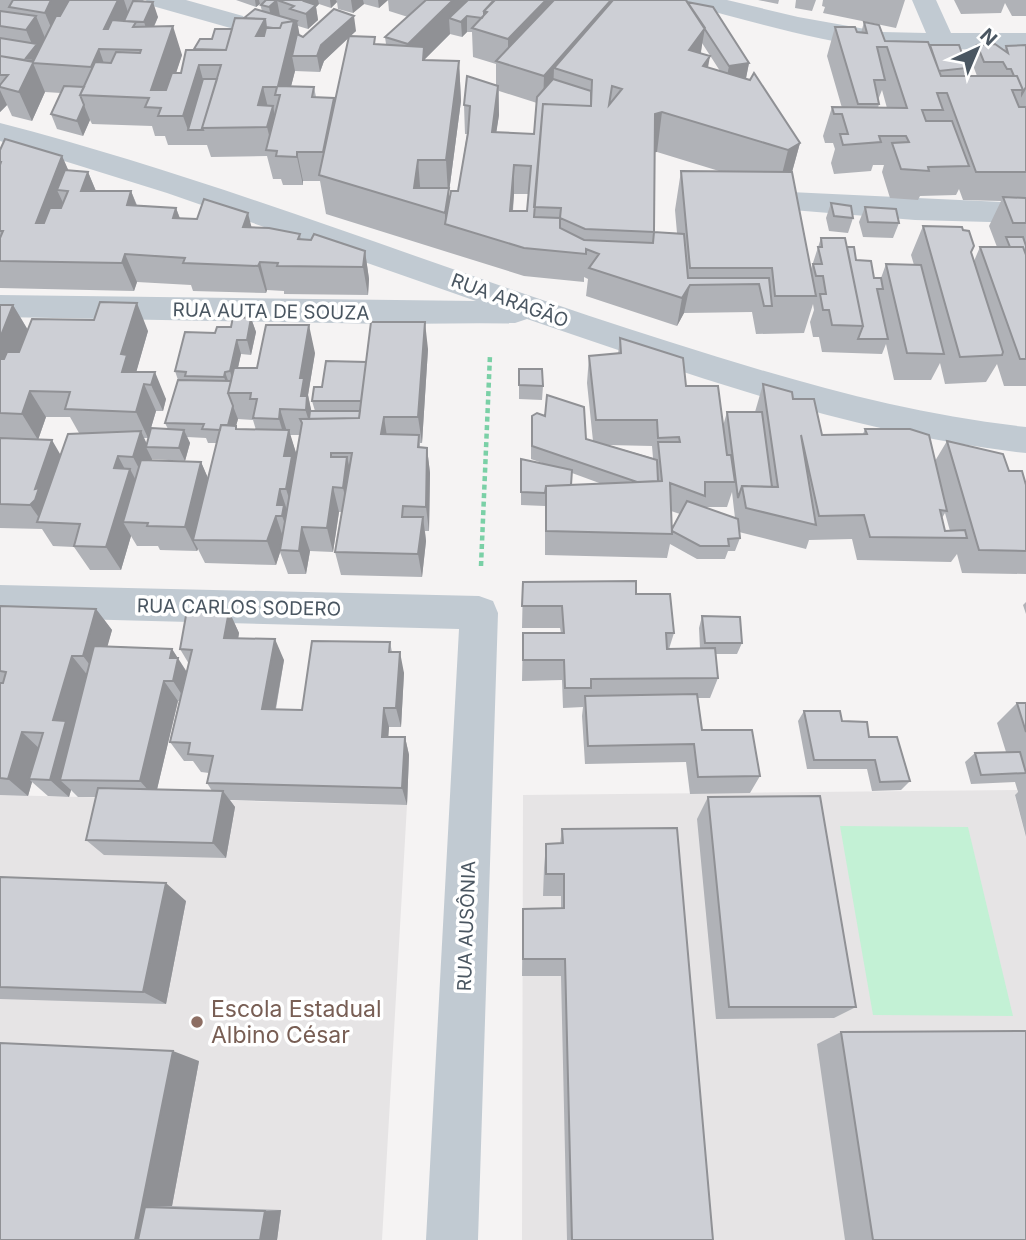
<svg xmlns="http://www.w3.org/2000/svg" width="1026" height="1240" font-family="Inter,sans-serif">
<rect width="100%" height="100%" fill="#f5f3f3"/>
<!-- education -->
<path fill="#e6e4e5" d="M1017 790 1019 795 1015 796 1026 838V1240H522L523 795Z
M0 795 407 805 382 1240H0Z"/>
<!-- green -->
<path fill="#c3f1d5" d="M840 826 968 827 1013 1016 873 1015Z"/>
<g fill="none" stroke-linecap="round" stroke-linejoin="round">
<!-- path -->
<path stroke="#7ad0a6" stroke-width="4.5" stroke-dasharray="5 3.5" stroke-linecap="butt" d="M481 566 490 355"/>
<!-- minor -->
<path fill="#c1cad2" fill-rule="evenodd" d="M146 0H186L243 16 247 21 243 26 234 29 149 5Z
M685 0H727L798 17 882 32 926 33 912 0H936L951 33H1026V49C978 48 930 52 882 48 817 42 752 21 688 5Z
M0 123C228 182 446 272 670 342 787 379 904 414 1026 427V453C855 435 689 374 527 319L515 323 387 324 0 317V295L476 301 167 193 0 141Z
M790 192 1026 203V223L915 220 780 209 775 202 780 195Z
M0 585 479 596 493 601 498 613 478 1240H426L459 629 0 617Z"/>
</g>
<!-- wall -->
<path fill="#b0b2b7" fill-rule="evenodd" d="M0 0H143L158 17 154 27 182 55 176 73H181L194 50 232 29 244 18 262 11 260 4 256 7 236 0H686L749 63 746 78H744L800 143 792 172 811 269 821 238 847 247 856 260 874 278H881L886 264 914 265 911 255 923 226 963 230 974 246 971 253 974 261 980 247H997L989 226 1001 201 963 200 959 189 956 195 920 196 918 200 890 198 882 172 884 165H873L871 171 834 174 831 163 835 149 833 143H825L823 136 832 107 842 108 827 56 835 27 861 33 864 22 885 41 930 45 967 68 964 76H977L971 60 977 45 1004 50 1006 46 1026 45V386H1004L997 364 986 382 945 384 940 363 931 380H894L886 344 882 354 822 352 819 337H813L810 322 814 310 813 304 804 333 756 334 752 312 684 313 677 326 586 296 588 279 584 277V282L524 276 326 214 320 181H303V185H283L281 179H273L267 156 211 157 207 145H168L165 136H155L152 126 92 124 90 120 83 136 57 129 51 114 61 93 45 92 32 121 12 116 7 105 0 112ZM388 0 389 11 408 17 385 37 386 44H376L350 36 356 31 303 37 299 35 298 26 308 29 318 20 316 7 319 4 331 8 337 2 338 9 353 13 364 4 379 8ZM467 32H472L473 57 496 64V85L464 105 465 134H467L458 191 449 198V192L461 101 459 61 425 60V59L450 34 462 37ZM349 37 335 103 316 97 314 87 291 86 295 71 320 72 324 61ZM702 43 720 71 708 68 701 53ZM882 90 887 108H878L879 104 878 100ZM499 91 537 103 534 134 496 132 499 115ZM654 152H657L719 171H681L675 210 677 233 654 232ZM514 194H529L527 211H513Z
M758 0H779L778 4Z
M796 0H816L812 11 795 8Z
M823 0H905L896 28 823 13 825 7 822 6Z
M954 0H1026V16H1012L1005 3 1001 13 961 14Z
M0 150 62 156 68 170 88 172 96 191H131L137 205 176 208 180 218 300 234 301 239 365 251 369 279 368 295 284 294V291L267 290 266 293 193 291 191 285 137 282 134 291 0 288Z
M831 203 853 218 848 233 829 231 826 218Z
M865 207 899 223 893 238 863 237 859 222Z
M0 305H13L28 330 148 331 136 372 166 399 163 411H156L148 438H144L147 444 168 429 165 423 178 380 175 371 215 333 251 318 256 332 251 355 241 354 238 368H257L315 353 308 395 311 411H315L312 401 322 387 366 362 428 349 422 443H420V448H427L430 473 429 531H425L426 541 422 577 341 575 335 552 342 512H339L333 552 310 551 306 574H288L280 552 276 565 205 563 198 549 197 551 160 550 158 546H137L131 536 121 570H90L74 547 53 546 42 529 0 528ZM46 417H70L79 433 61 455 38 440ZM238 419 253 420 256 430 237 429 236 426ZM290 435H300L297 456ZM187 437 206 438 208 443H217L208 479 201 462 152 461V459L185 461 190 443Z
M620 338 686 386 723 426 727 412H755L763 384 793 399 822 435 863 434 865 429 935 461 947 441 1009 471 1026 485V574L962 573 957 554 951 562 857 560 852 539 809 540 806 549 739 532 740 538 735 551H728L725 559H697L670 544 667 558 545 555V506L521 505V459L545 464 531 459V430L593 441 587 383 589 356 618 354ZM608 445 652 446 653 458ZM572 473 602 484 571 485ZM732 492 735 518 703 507H727ZM671 511 680 514 672 529ZM945 513 950 531H945L942 518Z
M519 369 543 386 542 400 519 399Z
M523 582 636 594 674 633 669 649H700L699 628 702 616 742 643 737 654H716L718 678 710 698H698L702 730 760 776 750 793 690 794 686 762 585 764 582 716 583 707 563 708 562 680 522 681 523 633H561L560 628H522Z
M1026 602V614L1023 605Z
M0 606 96 609 112 630 107 646 172 649 187 672 189 664 180 649 229 611 239 633 238 638 284 660 276 709 302 710 390 642 392 652 404 673 401 727H389L388 737H405L409 755 407 805 230 800 235 807 226 858 104 855 86 840 96 797H78L71 790 69 797 48 796 32 782 28 796 0 795ZM178 701H180L170 742 184 761H193L201 772 209 773 207 783 212 791 157 789Z
M1017 703H1026V837L1015 795 1018 792 1015 782 971 784 965 762 975 753 1006 752 997 723Z
M804 711 842 721 869 737 910 781 901 790 872 791 867 769H807L798 721Z
M708 797 856 1007 834 1018 716 1019 697 819Z
M562 829 713 1240H567L561 976H522L523 909 561 908V896H543L544 868 546 844H560Z
M0 877 186 901 166 1004 0 999Z
M841 1032 1026 1240H845L817 1044Z
M199 1061 172 1206 281 1210 277 1240H0Z"/>
<!-- shaded-wall -->
<path fill="#909195" d="M51 0H73L57 42 45 13Z
M118 0H124L131 21 127 31 104 29Z
M255 0H259L260 4 256 7Z
M277 0 280 16 272 23 269 7Z
M305 0H318L319 4 316 7 318 20 308 29 304 1Z
M330 0H336L337 2 331 8Z
M351 0H363L364 4 353 13Z
M378 0H388L379 8Z
M453 0H484L467 17V32L462 37 461 22 449 18 450 34 425 59 427 87 410 58 408 44Z
M546 0H571L508 65V39Z
M611 0H617L554 68 553 95 543 105 544 76Z
M153 2 158 17 149 37 144 22Z
M36 16 48 45 33 63 45 92 32 121 19 92 26 58 34 49 26 30Z
M354 16 356 31 324 61 320 72 317 56 321 45Z
M265 19 271 48 256 36Z
M294 21H297L300 37 292 56 295 71 284 114 278 86Z
M173 26 182 55 163 112 151 90Z
M705 28 698 68 689 50Z
M99 49 109 78 102 96 91 67Z
M710 56 703 96V66Z
M459 61 461 101 449 192 451 225 445 224V213L448 194 446 160Z
M749 63 746 78 726 81 729 66Z
M199 65 207 94 188 130 183 116Z
M498 86 499 115 492 161V132Z
M263 87 270 116 258 105Z
M0 90 7 105 0 112Z
M334 98 339 127 327 177 323 152Z
M84 105 90 120 83 136 77 121Z
M273 106 279 135 273 151 267 127Z
M662 112 657 152 649 153 655 114Z
M800 143 789 183 778 190 788 150Z
M297 152 303 181V185L297 157Z
M62 156 75 185 68 191 57 190 66 209 50 251 36 223Z
M418 160 421 199 414 188Z
M514 165V194L510 239V211Z
M88 172 100 201 81 191Z
M131 191 142 220 127 205Z
M176 208 186 236 173 218Z
M248 213 255 241 243 227Z
M365 251 369 279 368 295 363 267Z
M125 254 137 282 134 291 122 263Z
M260 262 267 290 266 293 258 266Z
M690 285 684 313 677 326 682 298Z
M137 303 148 331 136 373 122 372 121 354Z
M13 305 29 332 11 379 0 361V338Z
M251 318 256 332 251 355 247 340Z
M425 322 428 349 422 443 418 417Z
M309 325 315 353 308 395 314 423 312 431 301 396 300 378Z
M237 340 241 354 234 385 230 371Z
M155 372 166 399 163 411 151 385Z
M225 372 230 386 229 391 224 377Z
M144 384 156 411 148 438 136 412Z
M30 391 46 417 38 440 22 414Z
M233 406 238 419 236 426 245 452 227 430Z
M280 409 288 435 289 430 297 456 294 514 286 489 284 456 286 443 279 419Z
M384 417 388 443 381 434Z
M184 430 190 443 185 461 179 448Z
M141 431 148 447H146L152 459 146 482 133 457Z
M52 440 67 466 42 522 30 505Z
M427 448 430 473 429 531 426 507Z
M118 456 128 475 130 469 143 494 123 522 131 536 121 570 106 547 114 468Z
M347 457 353 482 349 512 343 488Z
M201 462 212 487 193 540 198 549 197 551 185 527Z
M333 487 339 512 333 552 327 528Z
M280 489 288 513 291 540 282 516 277 505Z
M276 516 284 540 276 565 267 541Z
M423 517 426 541 422 577 418 554Z
M302 527 310 551 306 574 299 551Z
M96 609 112 630 99 677 83 656Z
M229 611 239 633 235 659 224 638Z
M275 639 284 660 272 728 262 709Z
M172 649 191 679 186 701 173 681 170 658Z
M400 652 404 673 401 727 396 708Z
M72 656 89 677 60 780 71 790 69 797 50 780 53 720Z
M164 681 178 701 155 798 140 781Z
M384 708 389 727 387 755 382 737Z
M22 732 42 751 29 779 32 782 28 796 8 779Z
M405 737 409 755 407 805 402 788Z
M223 791 235 807 226 858 213 843Z
M166 883 186 901 166 1004 143 992Z
M173 1051 199 1061 172 1206 145 1207 165 1240H135Z
M281 1210 277 1240H260L265 1211Z"/>
<!-- building -->
<path fill="#cdcfd5" stroke="#909195" stroke-width="2" fill-rule="evenodd" d="M13 0H51L45 13 9 7Z
M69 0H118L104 29H108L112 20 136 22 133 27 173 26 151 90H166L172 73H181L186 50H226L235 18 265 19 256 36H264L266 28H280L282 23 294 21 278 86 314 87 312 97 334 98 323 152H297V157L276 156 277 151 266 150 280 95H275L277 87H263L258 105 273 106 267 127 202 128 221 65H199L183 116H158L161 108 145 107 149 98 80 95 95 62 111 63 116 52 140 53 141 50 99 49 91 67 33 63 19 92 0 87V85L8 75H0V56L33 62 56 16H60Z
M266 0H305L304 1 316 5 306 14 290 9 294 6 277 0 269 7 261 5Z
M426 0H453L408 44 385 37Z
M468 0H494L484 11V15L482 18 467 16 461 22 449 18Z
M495 0H546L508 39 472 28 487 12 484 11Z
M554 0H611L544 76 496 61Z
M613 0H686L705 28 689 50 710 56 703 66 750 80 754 73 800 143 788 150 662 112 655 114 654 232 585 229 560 218 561 208 534 207 543 104 591 106 592 80 554 68ZM612 86 622 89 609 105Z
M133 1 153 2 144 22 124 21Z
M687 2 713 7 749 63 729 66Z
M255 9 297 21 295 23 294 21 282 23 280 28H273L266 27 265 19 244 18Z
M334 9 354 16 321 45 317 56H292L297 34 303 37Z
M0 11 36 16 26 30 0 26Z
M864 22 879 25 885 41 928 42 941 76H1017L1023 90H1012L1019 107H1026V172H976L947 93H937L943 110H922L926 121H952L969 166 928 167 929 171 901 169 892 143 909 142 906 136H879L881 142 843 145 840 134H848L842 114H834L832 107 907 108 887 47H877L885 80H874L879 104H858L835 27H855L857 32 867 33Z
M215 29H232L226 50 194 49 200 39H212Z
M349 36 375 37 374 44 424 47 423 60 459 61 446 160H418L414 188H449L445 213 319 175Z
M0 38 37 44 26 58 33 59 31 61 0 56Z
M995 44 1008 53 1006 46 1026 45V87L1022 94V93L1023 90 1017 76H1014L1011 69H1007L1003 62H984L977 45Z
M930 45H959L967 68 939 71Z
M467 76 498 86 492 132 534 134 537 97 553 79 591 91V106L543 104 534 217 560 218V228L584 240 653 243 654 232 684 234 688 278H769L772 306H764L759 284 690 285 682 298 589 268 599 254 586 249V254L524 248 445 224 451 191H458L468 133 470 106 464 105ZM514 165 531 166 527 211H510Z
M203 79H217L202 128 203 130H188Z
M64 86 84 87 80 95 84 105 77 121 51 114Z
M5 139 62 156 36 223H44L50 208H61L68 191 57 190 65 170 88 172 81 191H131L127 205 176 208 173 218 197 219 204 199 248 213 243 227 269 228 300 234 298 239 311 240 314 234 365 251 363 267 277 266 278 263 260 262 258 266 183 263 185 258 125 254 122 263 0 261V238L3 231H0V165L1 162H0V150Z
M681 171 792 172 816 296H775L772 268H690Z
M1003 197 1026 198V223H1013Z
M831 203 851 206 853 218 834 216Z
M865 207 896 209 899 223 868 222Z
M923 226 962 227 963 230 969 231 974 246 971 252 1003 352 1002 355 960 357Z
M1006 237H1023L1026 246V255L1023 247H1010Z
M821 238H845L863 326 832 325 829 310H823L820 294H826L823 276H816L813 264H822L818 247H822Z
M847 247H854L856 260 871 261 874 278H881L883 289H877L888 339H858L863 326Z
M980 247H1023L1026 255V359H1020Z
M886 264 921 265 944 354 907 353Z
M100 302 137 303 121 354 127 355 122 372H155L151 385 144 384 136 412 65 409 70 392 30 391 22 414 0 413V359H4L7 352H19L32 319 94 320Z
M0 305H13L0 338Z
M233 317 251 318 247 340H237L230 371 225 372 224 377 185 376 186 372 175 371 185 332 215 333 217 327H231Z
M371 322H425L418 417H384L381 434 419 435 418 447 427 448 426 507 403 506 402 517H423L418 554 335 552 352 453H331V457H347L343 488 333 487 327 528 302 527 299 551 280 550 302 423 300 419 359 418Z
M266 325H309L300 378H304L301 396H307L306 410 280 409 279 419 253 418 257 399H250L251 393H228L234 368H257Z
M620 338 683 358 686 386H718L727 455H731L735 482H705V496L670 483 672 534 546 531V486L662 481 658 442H680L679 437 658 438 657 420H596L589 356 621 353Z
M326 361 366 362 361 401H312L314 387H322Z
M519 369H542L543 386 519 385Z
M178 380 231 381 228 393 233 406 228 425H221L220 430 202 429 204 424 165 423Z
M763 384 792 392 793 399H814L822 435 867 434 865 429H910L929 435 947 511 940 510 945 531 965 530 967 538 870 537 864 515 819 516 801 435 816 525 746 508 742 486 778 487Z
M547 395 584 407 586 439 657 460 658 481 637 482 532 446V416L537 413 545 416Z
M310 411H360L359 418 309 419Z
M727 412H762L772 487 742 486 738 498Z
M221 425 236 426V429L289 430 284 456H292L286 489H280L277 505H284L282 516H276L267 541 193 540Z
M151 428 184 430 179 448 146 447Z
M141 431 133 457 118 456 114 468 130 469 106 547 74 546 80 524 37 522 68 434Z
M0 438 52 440 35 489 39 488 35 500 30 505 0 504Z
M947 441 1003 454 1009 471H1022L1026 485V551L979 550Z
M521 459 572 470 571 485 546 486 545 493 521 492Z
M141 460 201 462 185 527 147 526 148 523 123 522Z
M687 501 738 519 740 538 728 539 729 546H700L672 531V529Z
M636 581V594H670L674 633H666L667 649 715 648 718 678 591 679V688H565L564 660H523V633H564L562 606H522L523 582Z
M0 606 96 609 83 656H72L53 720 66 721 50 780 29 779 43 733 22 732 8 779 0 778V683H3L6 672 0 671Z
M187 610 229 611 224 638 275 639 262 709 302 710 312 641 390 642 389 652H400L396 708H384L382 737H405L402 788 207 783 213 756 188 754 190 743 170 742 192 650 180 649Z
M702 616 740 617 742 643H705Z
M94 646 172 649 170 658H178L173 681H164L140 781 60 780Z
M697 694 702 730H752L760 776 698 777 694 744 588 746 585 696Z
M1017 703H1026V732Z
M804 711H840L842 721 867 722 869 737H897L910 781 880 782 875 760H814Z
M1020 752 1026 773 981 775 975 753Z
M98 788 223 791 213 843 86 840Z
M820 796 856 1007H729L708 797Z
M677 828 713 1240H572L565 959H523V909L564 908V874H546V844L563 843 562 829Z
M0 877 166 883 143 992 0 987Z
M1026 1031V1240H873L841 1032Z
M0 1043 173 1051 135 1240H0Z
M145 1207 265 1211 260 1240H138Z"/>
<!-- markers -->
<circle fill="#8d6e63" stroke="#fff" stroke-width="2.5" cx="197" cy="1022" r="7"/>
<g text-anchor="middle" stroke-width="7" stroke-linejoin="round" paint-order="stroke">
<!-- street labels -->
<g font-size="19" fill="#4a5661" stroke="#fff">
<text transform="translate(510 300) rotate(20)" y="7">RUA ARAGÃO</text>
<text transform="translate(271 311) rotate(1)" y="7">RUA AUTA DE SOUZA</text>
<text transform="translate(239 607) rotate(1)" y="7">RUA CARLOS SODERO</text>
<text transform="translate(466 926) rotate(-88)" y="7">RUA AUSÔNIA</text>
</g>
<!-- near-education labels -->
<g font-size="23" fill="#785e54" stroke="#fff" text-anchor="start">
<text x="211" y="1017">Escola Estadual<tspan x="211" dy="26">Albino César</tspan></text>
</g>
</g>
<!-- north arrow -->
<g transform="translate(977 49) rotate(44)" stroke="#ffffff" stroke-width="5" paint-order="stroke">
<path d="M0-5L12 26L0 18L-12 26Z" fill="#4a5661"/>
<text y="-10" font-size="19" font-weight="bold" text-anchor="middle" fill="#4a5661">N</text>
</g>
</svg>
